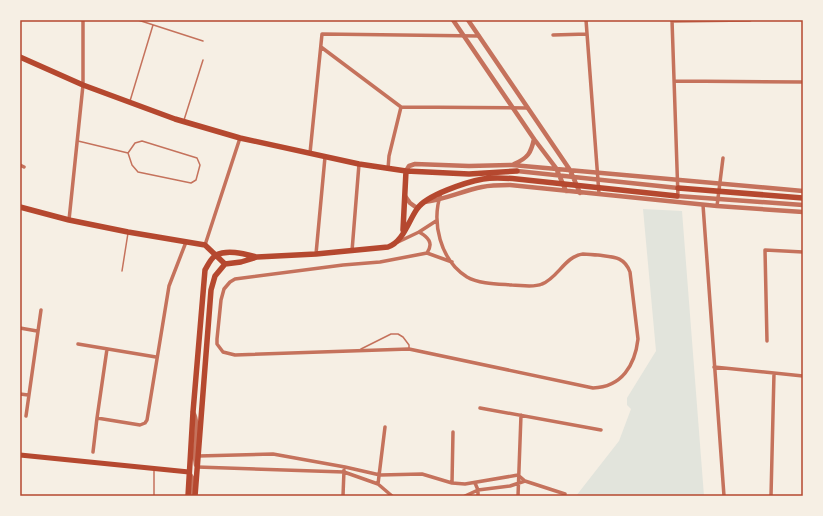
<svg xmlns="http://www.w3.org/2000/svg" width="823" height="516" font-family="'Public Sans',sans-serif">
<rect width="100%" height="100%" fill="#f6efe4"/>
<!-- green -->
<path fill="#e2e4dc" d="M643 209 682 211 704 496H576L619 441 631 409 627 405V398L656 351Z"/>
<g fill="none" stroke-linecap="round" stroke-linejoin="round">
<!-- service -->
<path stroke="#c5725c" stroke-width="1.5" d="M138 20 203 41
M130 101 153 25
M184 120 203 60
M78 141 128 153
M142 141 197 158 200 165 196 180 191 183 138 172 132 165 128 153 135 143Z
M122 271 128 233
M361 349 391 334H398L403 337 409 345V349
M154 496V471"/>
<!-- minor -->
<path stroke="#c5725c" stroke-width="3.5" d="M586 20 599 194
M672 20 678 197
M672 21 750 20
M553 35 587 34
M321 47 401 107
M675 81 803 82
M401 107 528 108
M310 153 322 34 479 36
M20 165 24 167
M388 169 389 156 401 107
M441 193C431 222 440 260 467 277 479 284 498 284 512 285 521 285 533 288 542 284 558 278 565 256 583 254 588 254 593 255 598 255 613 257 624 256 630 272L638 339C635 365 622 387 593 388L409 349 235 355 223 352 217 344V339L221 300 224 289 230 282 235 279 343 265 380 262 427 253 452 262
M703 205 724 496
M717 206 723 158
M69 220 83 85V20
M419 232 436 221
M398 242 419 232C428 237 434 243 427 253
M205 245 240 138
M352 251 359 164
M316 254 325 157
M20 328 37 331
M767 341 765 250 803 252
M78 344 156 357
M714 367 803 376
M20 394 28 395
M480 408 601 430
M26 416 41 310
M97 418 140 425 145 423 147 420 169 286 186 242
M93 452 97 418 107 349
M198 456 273 454 345 467 380 475 422 474 452 483 465 484 518 475 525 481 565 494
M197 467 344 472 378 484 392 496
M452 483 453 432
M475 483 478 490V496
M378 484 385 427
M343 496 344 470
M465 496 478 490 510 486 525 481
M518 496 521 415
M771 496 774 373"/>
<!-- tertiary -->
<path stroke="#c5725c" stroke-width="4.5" d="M453 20 534 139 556 168 566 191
M468 20 570 170 580 193
M514 164C528 158 531 153 534 139
M406 171 409 166 415 164 469 166 512 165 803 191
M517 171 678 188
M405 196 410 203 417 208
M677 196 803 205
M424 202C444 200 462 191 482 187 491 185 500 185 510 185L717 206 803 212
M193 412C201 426 192 448 196 465
M189 473 193 479 192 496"/>
<!-- secondary -->
<path stroke="#b5482f" stroke-width="5" d="M20 455 189 472"/>
<!-- primary -->
<path stroke="#b5482f" stroke-width="5.5" d="M20 57 83 85 175 119 240 138 359 164 406 171 469 174 517 171
M678 188 803 198
M20 207 69 220 128 232 205 245 225 264
M403 230 406 171
M188 496 193 412 205 270C208 265 211 258 216 255 228 249 245 254 257 257
M195 496 211 290 215 276 225 264 241 262 257 257 316 254 388 247C403 242 408 222 417 209 426 195 467 182 483 179 495 177 506 178 517 179L677 196"/>
</g>
<!-- border -->
<rect width="823" height="516" fill="none" stroke="#f6efe4" stroke-width="42"/>
<rect x="21" y="21" width="781" height="474" fill="none" stroke="#b5482f" stroke-width="1.5"/>
</svg>
